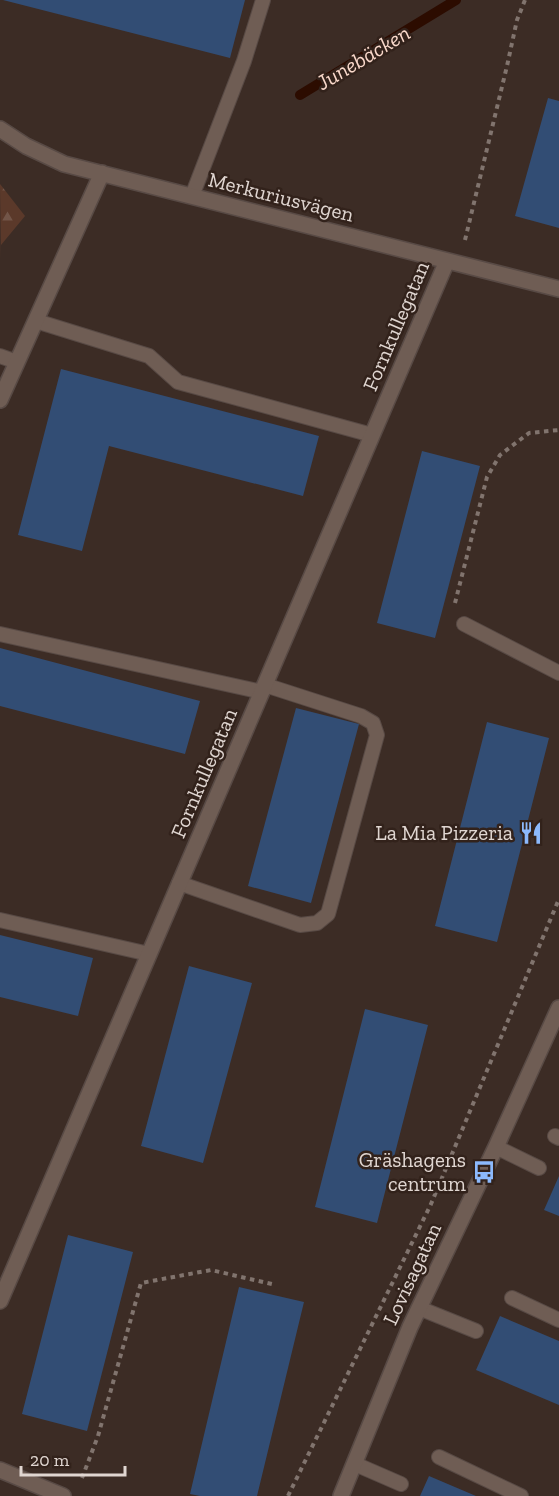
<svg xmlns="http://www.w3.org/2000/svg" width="559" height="1496" font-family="'Zilla Slab',serif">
<defs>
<pattern id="forest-firs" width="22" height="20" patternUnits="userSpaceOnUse" patternTransform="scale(1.5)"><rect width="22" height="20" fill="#5b392a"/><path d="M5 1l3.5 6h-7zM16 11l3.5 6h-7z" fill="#725548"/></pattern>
</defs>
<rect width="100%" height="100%" fill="#3c2c25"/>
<!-- forest -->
<path fill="url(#forest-firs)" d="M0 184 25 216 1 245V259Z"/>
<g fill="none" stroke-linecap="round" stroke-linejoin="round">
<!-- stream -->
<path stroke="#2c0c00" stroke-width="10" d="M300 95 456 0"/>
</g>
<!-- building -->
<path fill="#324d74" d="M3 0H245L230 58Z
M548 98 559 101V228L515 216Z
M61 369 319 436 303 496 109 446 82 551 18 535Z
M422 451 480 466 435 638 377 623Z
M0 648 200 701 185 754 0 706Z
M296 708 359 724 311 903 248 886Z
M487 722 549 738 497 942 435 926Z
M0 935 93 958 78 1016 0 997Z
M189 966 252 983 203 1163 141 1146Z
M365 1009 428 1025 377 1223 315 1207Z
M559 1176V1216L544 1210Z
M68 1235 133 1252 87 1431 22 1414Z
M239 1287 304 1302 257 1496H200L190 1494Z
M500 1316 559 1341V1405L476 1370Z
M429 1476 476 1496H420Z"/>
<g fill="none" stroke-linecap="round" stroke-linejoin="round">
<!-- service casing -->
<g stroke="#584a45" stroke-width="16">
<path id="service" d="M192 196 244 61 263 0
M36 321 149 356 178 382 372 435
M0 356 17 362
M464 624 559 673
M0 634 262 692
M179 883 300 925 317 923 328 914 377 735 373 723 361 716 265 685
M0 920 149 954
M555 1136 559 1138
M496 1147 539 1168
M512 1298 559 1320
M419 1308 476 1331
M439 1457 521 1496
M355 1464 401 1484"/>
</g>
<!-- minor casing -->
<g stroke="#584a45" stroke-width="18">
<path id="minor" d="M0 129 26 146 64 164 559 289
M0 400 102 173
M0 1301 447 261
M0 1470 63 1496"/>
</g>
<!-- tertiary casing -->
<g stroke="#584a45" stroke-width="18">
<path id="tertiary" d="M341 1496 410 1327 496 1147 559 1008"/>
</g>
<!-- path -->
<path stroke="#81746e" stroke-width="4" stroke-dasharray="4.5 4.5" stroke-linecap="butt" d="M465 240 507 66 517 20 525 0
M455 603 487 477 500 455 529 433 559 430
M82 1478 98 1436 141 1283 211 1270 276 1285
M288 1496 431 1204 559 899"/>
<!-- service -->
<use href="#service" stroke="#6f5d54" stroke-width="14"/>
<!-- minor -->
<use href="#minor" stroke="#6f5d54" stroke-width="15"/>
<!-- tertiary -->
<use href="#tertiary" stroke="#6f5d54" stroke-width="15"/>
</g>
<!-- icons -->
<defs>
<g id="restaurant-bare" transform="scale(1.8)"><path d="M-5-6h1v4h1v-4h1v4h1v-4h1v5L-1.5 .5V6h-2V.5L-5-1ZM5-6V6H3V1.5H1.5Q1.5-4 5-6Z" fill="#8cb9fc" stroke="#32221b" stroke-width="2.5" paint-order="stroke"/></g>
<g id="bus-bare" transform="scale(1.8)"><path d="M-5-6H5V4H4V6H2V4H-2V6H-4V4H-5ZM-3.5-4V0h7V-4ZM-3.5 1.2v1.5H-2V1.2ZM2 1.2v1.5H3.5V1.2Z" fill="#8cb9fc" stroke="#32221b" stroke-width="2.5" paint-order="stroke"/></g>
</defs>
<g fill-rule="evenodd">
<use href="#restaurant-bare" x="531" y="833"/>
<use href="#bus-bare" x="484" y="1172"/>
</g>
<g text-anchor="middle" stroke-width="5" stroke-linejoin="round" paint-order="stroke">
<!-- street labels -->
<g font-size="21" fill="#e0d6d1" stroke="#32221b">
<text transform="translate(281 197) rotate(14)" y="7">Merkuriusvägen</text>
<text transform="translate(396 326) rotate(-67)" y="7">Fornkullegatan</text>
<text transform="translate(204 773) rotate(-67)" y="7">Fornkullegatan</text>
<text transform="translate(412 1274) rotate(-65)" y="7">Lovisagatan</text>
</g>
<!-- poi labels -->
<g font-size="21" fill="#e0d6d1" stroke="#32221b" text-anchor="end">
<text x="513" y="840">La Mia Pizzeria</text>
<text x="466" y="1167">Gräshagens<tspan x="466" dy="24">centrum</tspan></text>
</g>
<!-- water labels -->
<g font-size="22" font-style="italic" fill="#fad9cb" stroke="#32221b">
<text transform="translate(363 57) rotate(-31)" y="8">Junebäcken</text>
</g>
</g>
<!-- scale -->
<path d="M21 1466v9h104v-9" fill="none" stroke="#e0d6d1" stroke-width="3"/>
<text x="30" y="1466" font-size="18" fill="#e0d6d1" stroke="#32221b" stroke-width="4.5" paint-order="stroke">20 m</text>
</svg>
